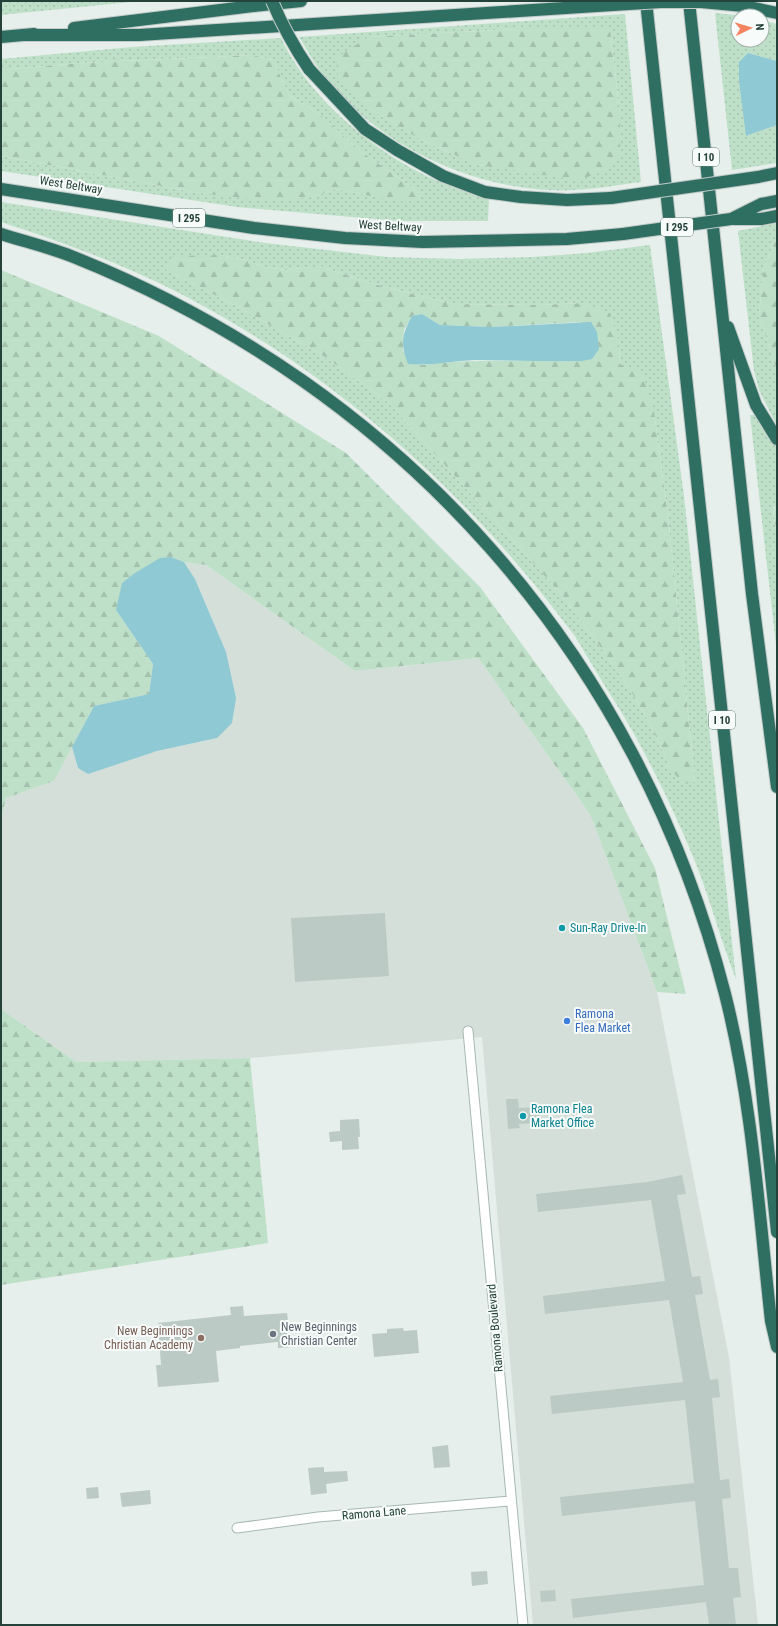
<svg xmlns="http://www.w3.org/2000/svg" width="778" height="1626" font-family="'Roboto Condensed',sans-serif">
<defs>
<pattern id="grass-dots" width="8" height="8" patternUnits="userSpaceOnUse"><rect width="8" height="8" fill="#bfe0c8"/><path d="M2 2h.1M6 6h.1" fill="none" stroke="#a4c1ad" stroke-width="1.8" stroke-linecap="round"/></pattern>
<pattern id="forest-firs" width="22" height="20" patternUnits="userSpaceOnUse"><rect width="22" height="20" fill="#bfe0c8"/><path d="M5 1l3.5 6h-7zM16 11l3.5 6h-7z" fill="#a4c1ad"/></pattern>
</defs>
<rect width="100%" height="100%" fill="#e6efeb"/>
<!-- built -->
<path fill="#d4dfda" d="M184 562 206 565 355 671 478 658 590 814 657 992 729 1357 758 1625H533L482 1037 250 1058 76 1062 1 1009V820L6 798 54 781 72 747 78 768 217 738 226 652 195 579Z"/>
<!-- grass -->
<path fill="url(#grass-dots)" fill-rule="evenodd" d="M1 1H141L1 15Z
M715 13 746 16H738V40H762V20L777 24V61L748 53 746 136 777 125V163L732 170Z
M625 14 641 182C610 186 579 192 548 190 459 185 368 139 316 65 310 56 305 46 299 37ZM516 29H610L620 113V157L528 171 478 165 423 141 368 108 369 37Z
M281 38C316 113 409 181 489 198L488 221H398L237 207 1 171V156L199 193 307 198 337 189 366 195 422 201 417 191 359 150 321 115 289 95 273 60 251 55 79 63 1 70V59L132 47Z
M1 202 266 243 387 257 458 259 533 257 587 253 650 245 684 496 736 979C721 941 711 902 696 864 677 817 654 769 629 725 619 707 607 690 597 673 589 660 582 647 574 635 469 494 337 375 181 294 123 264 62 242 1 222ZM220 255 245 260 266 267 286 270 319 266 381 286 454 304 540 305 583 303 619 340 620 364 654 411 669 525 695 782 671 770 654 732 631 691 599 645 562 595 389 403 325 357 240 308 166 270Z
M777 223V238L764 266 759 315 777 371V426L759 390 754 371 738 231Z
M750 415H755L768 437 777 447V506L774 507C772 517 775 520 776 529 778 538 776 546 773 555L777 560V654Z"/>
<!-- forest -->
<path fill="url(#forest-firs)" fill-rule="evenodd" d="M516 29H610L620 113V157L602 172 578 180 478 165 423 141 368 108 338 75 336 58 368 37Z
M252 55 273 60 289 95 321 115 359 150 417 191 422 201 399 202 337 189 307 198 269 201 199 193 1 156V70L79 63Z
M777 238V371L759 315 764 266Z
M220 255 245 260 266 267 286 270 319 266 381 286 454 304 540 305 583 303 609 312 619 340 620 364 642 372 654 411 669 525 695 782 684 784 671 770 654 732 631 691 599 645 562 595 389 403 325 357 240 308 166 270V263L173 256ZM422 314 440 325 491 327 580 322 582 361C528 362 474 358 421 365L403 351 404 330 412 316Z
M1 270 159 336 346 453 480 587 583 728 655 868 686 994 657 992 590 814 478 658 355 671 206 565 184 562 171 557 116 610 153 664 149 694 94 706 54 781 6 798 1 820Z
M777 506V560L773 555C776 546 778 538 776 529 775 519 772 518 775 507Z
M1 1009 76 1062 250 1058 268 1243 1 1285Z"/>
<!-- water -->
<path fill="#8ec9d4" d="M748 53 777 61V125L746 136 739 81V62Z
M422 314 440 325 491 327 591 322 597 332 599 349 592 359 582 361C546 362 510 360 475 360 452 361 430 366 408 364 400 344 402 334 412 316Z
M171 557 184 562 195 579 226 652 236 698 232 723 217 738 157 751 88 774 78 768 72 747 94 706 149 694 153 664 116 610 122 583 135 573 160 558Z"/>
<!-- building -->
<path fill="#bbcac4" d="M385 913 389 976 295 982 291 918Z
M506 1099H518L519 1108 539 1107 540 1123 519 1124 520 1128 508 1129Z
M359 1119 360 1137H358L359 1149 342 1150V1141L330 1142 329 1132 340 1131V1120Z
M682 1175 686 1194 677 1195 692 1277 700 1276 703 1294 695 1295 710 1380 718 1379 720 1397 712 1398 720 1480 729 1479 731 1498 722 1499 729 1568H738L741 1597 733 1598 736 1625H709L706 1602 573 1618 571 1599 704 1585 695 1501 562 1516 560 1497 694 1483 685 1400 552 1414 550 1396 683 1382 669 1300 545 1314 543 1296 665 1281 651 1200 538 1212 536 1194 647 1182Z
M243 1306 244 1316 287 1313 291 1347 278 1348V1342L240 1346V1348L216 1351 219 1382 158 1387 156 1365H161L158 1323 231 1315 230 1307Z
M403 1328 404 1331 417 1330 419 1353 374 1357 372 1334 387 1333V1329Z
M448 1445 450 1467 434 1468 432 1447Z
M324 1467V1472L347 1471 348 1481 326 1484 327 1493 311 1495 308 1468Z
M98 1487 99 1498 87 1499 86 1488Z
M150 1490 151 1504 122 1507 120 1493Z
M487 1571 488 1584 472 1586 471 1572Z
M555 1590 556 1601 541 1602 540 1591Z"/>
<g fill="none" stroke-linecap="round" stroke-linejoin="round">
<!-- minor casing -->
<g stroke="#a8b8b2" stroke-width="11">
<path id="minor" d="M468 1031 523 1625
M237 1528 318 1517 511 1501"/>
</g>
<!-- motorway casing -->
<g stroke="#c2cac8" stroke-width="14">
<path id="motorway" d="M646 1 777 1232
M689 1 752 594 777 787
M744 6 777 13
M74 28 253 6 301 1
M27 35H139L597 6
M1 37 34 34
M309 69 365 129 397 150 443 176 485 192 521 197 567 200 611 198
M758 177 777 173
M1 189 254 228 345 238 423 242 567 239 623 234
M731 219 761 204 777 201
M734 219H761L777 216
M1 234C26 242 52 248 76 258 401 389 638 654 725 994 752 1100 759 1212 771 1321L777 1347
M728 327 756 405 777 439"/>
</g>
<!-- minor -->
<use href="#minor" stroke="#fff" stroke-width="9"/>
<!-- motorway -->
<use href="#motorway" stroke="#2f6f62" stroke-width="12"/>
<!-- motorway-bridge casing -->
<g stroke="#c2cac8" stroke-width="14" stroke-linecap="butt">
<path id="motorway-bridge" d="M272 1C282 25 294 47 309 69
M597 6 661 2H701L744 6
M611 198 758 177
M623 234 731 219"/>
</g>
<!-- motorway-bridge -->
<use href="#motorway-bridge" stroke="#2f6f62" stroke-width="12"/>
</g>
<!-- markers -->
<g fill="#0f9aa8" stroke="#f7fbf9" stroke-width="1.5">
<circle cx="562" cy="928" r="4"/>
<circle cx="523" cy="1116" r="4"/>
</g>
<circle fill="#3f7fe0" stroke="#f7fbf9" stroke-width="1.5" cx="567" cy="1021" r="4"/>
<circle fill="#6b7280" stroke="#f7fbf9" stroke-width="1.5" cx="273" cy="1334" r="4"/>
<circle fill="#8d6e63" stroke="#f7fbf9" stroke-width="1.5" cx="201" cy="1338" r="4"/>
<g text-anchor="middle" stroke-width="4" stroke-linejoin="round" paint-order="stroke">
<!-- shield labels -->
<g fill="#f7fbf9" stroke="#637a73" stroke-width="1">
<rect x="693" y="148" width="26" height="18" rx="3"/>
<rect x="173" y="209" width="32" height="18" rx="3"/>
<rect x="661" y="218" width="32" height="18" rx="3"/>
<rect x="709" y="711" width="26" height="18" rx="3"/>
</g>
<g font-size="11" font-weight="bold" fill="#24423a">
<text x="706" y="161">I 10</text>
<text x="189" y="222">I 295</text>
<text x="677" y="231">I 295</text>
<text x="722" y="724">I 10</text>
</g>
<!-- street labels -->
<g font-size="12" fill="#24423a" stroke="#f7fbf9">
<text transform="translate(71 185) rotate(9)" y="4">West Beltway</text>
<text transform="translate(390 226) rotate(3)" y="4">West Beltway</text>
<text transform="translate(495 1328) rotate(-95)" y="4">Ramona Boulevard</text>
<text transform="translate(374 1513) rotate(-5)" y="4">Ramona Lane</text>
</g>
<!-- culture labels -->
<g font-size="12" fill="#0d838f" stroke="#f7fbf9" text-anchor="start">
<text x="570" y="932">Sun-Ray Drive-In</text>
<text x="531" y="1113">Ramona Flea<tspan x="531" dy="14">Market Office</tspan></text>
</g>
<!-- shop labels -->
<g font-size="12" fill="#366cbe" stroke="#f7fbf9" text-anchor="start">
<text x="575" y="1018">Ramona<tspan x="575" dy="14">Flea Market</tspan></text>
</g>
<!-- worship labels -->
<g font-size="12" fill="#5b616d" stroke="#f7fbf9" text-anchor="start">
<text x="281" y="1331">New Beginnings<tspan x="281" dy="14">Christian Center</tspan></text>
</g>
<!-- education labels -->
<g font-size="12" fill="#785e54" stroke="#f7fbf9" text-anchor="end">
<text x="193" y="1335">New Beginnings<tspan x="193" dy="14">Christian Academy</tspan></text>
</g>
</g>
<!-- border -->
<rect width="778" height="1626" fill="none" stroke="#24423a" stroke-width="4"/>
<!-- north arrow -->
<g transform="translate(750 28) rotate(85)"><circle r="19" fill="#f7fbf9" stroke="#a3b1ad"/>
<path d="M0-3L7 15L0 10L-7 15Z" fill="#f4845f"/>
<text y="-6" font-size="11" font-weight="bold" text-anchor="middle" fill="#24423a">N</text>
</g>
</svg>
